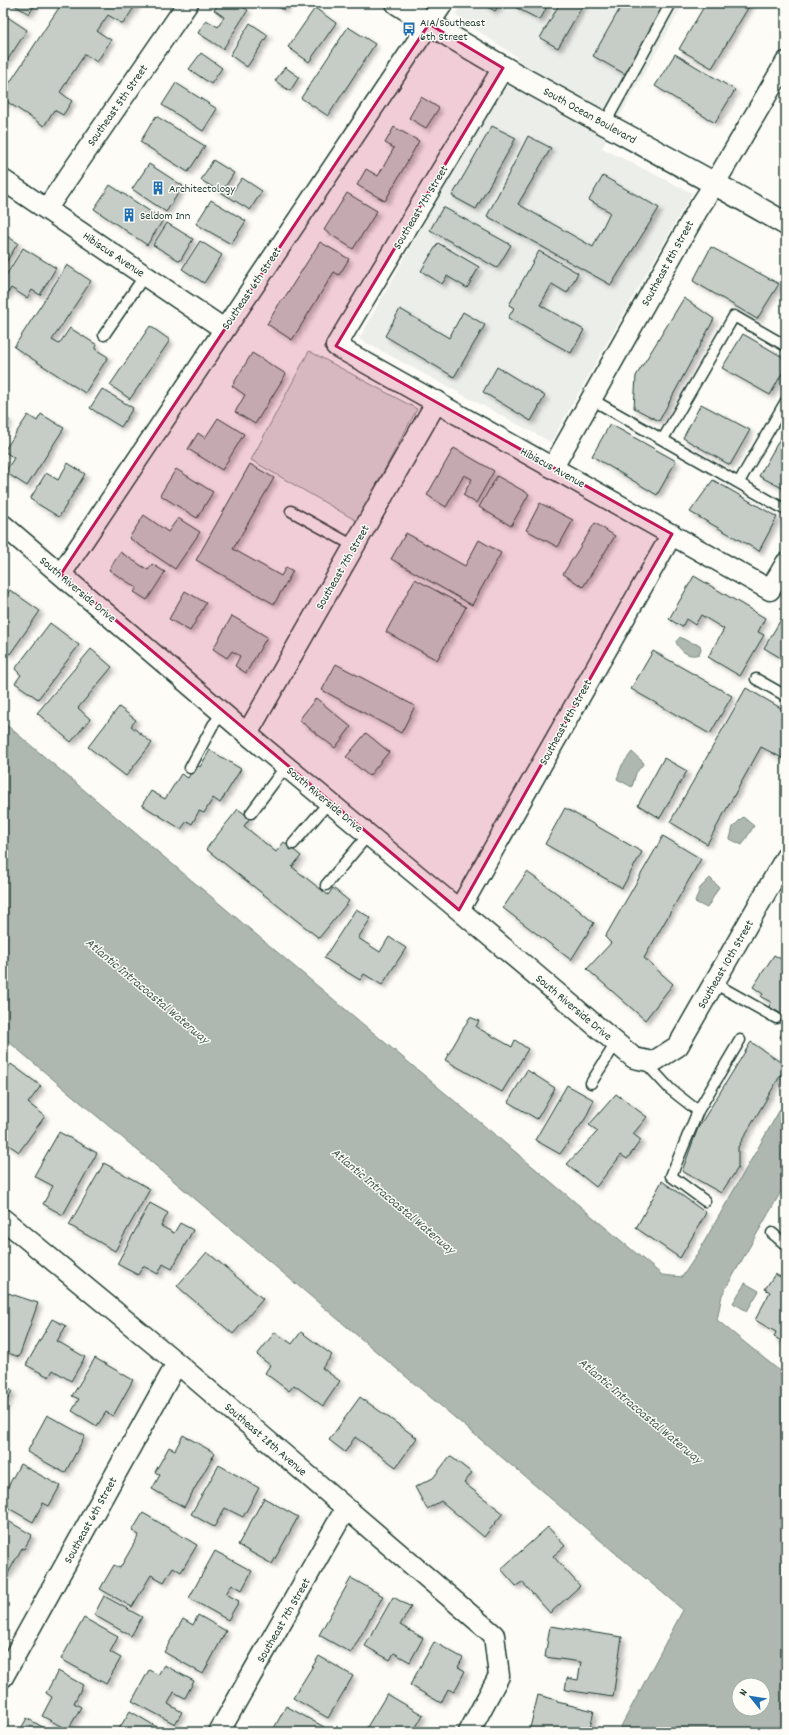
<svg xmlns="http://www.w3.org/2000/svg" width="789" height="1735" font-family="Dekko,sans-serif">
<defs>
<filter id="shadow"><feDropShadow dx="3.5" dy="3.5" stdDeviation="2" flood-color="#0004"/></filter>
</defs>
<rect width="100%" height="100%" fill="#fdfcf7"/>
<filter id="ink" filterUnits="userSpaceOnUse"><feTurbulence type="fractalNoise" baseFrequency=".025" numOctaves="2"/><feDisplacementMap in="SourceGraphic" scale="8" xChannelSelector="R" yChannelSelector="G"/><feConvolveMatrix kernelMatrix="1 2 1 2 8 2 1 2 1" color-interpolation-filters="sRGB"/></filter>
<g filter="url(#ink)">
<!-- built -->
<path fill="#eceee9" d="M462 3H684L602 148 692 193 551 442 359 339 517 57 455 15Z"/>
<!-- green -->
<path fill="#dde0db" stroke="#7e8e88" d="M309 351 417 409 357 521 251 460Z"/>
<!-- water -->
<path fill="#aeb8b1" stroke="#75877f" fill-rule="evenodd" d="M680 637 689 642 700 645 701 649 699 654C689 658 680 651 676 642Z
M3 722 662 1275 682 1277 696 1256 786 1099V1183L722 1295 717 1320 786 1376V1732H618L683 1610 3 1037ZM739 1685H763V1709H739Z
M632 752 644 763 636 773 632 787 617 779 622 765Z
M743 817 754 826 742 845 730 839 733 827Z
M710 878 719 887 707 908 695 902 700 888Z
M745 1283 759 1291 747 1311 733 1303Z"/>
<!-- building -->
<path fill="#c6cdc7" stroke="#1f3d34" filter="url(#shadow)" d="M11 3H36L29 14Z
M62 3H137L123 24 108 15 97 31 111 40 97 62 85 54 60 92 72 101 63 115 54 110 44 126 3 99V93Z
M219 3H236L248 10 223 49 198 33 206 20 218 27 224 17 214 10Z
M273 3H288L284 10Z
M482 3H500L495 11Z
M517 3H549L540 20 515 7Z
M560 3H584L558 48 540 38Z
M623 3H665L625 74 593 56Z
M706 3H751L712 68 679 49Z
M315 8 336 23 309 62 288 47Z
M3 14 27 30 3 67Z
M250 23 268 35 247 67 230 55Z
M348 27 375 44 328 116 301 98Z
M201 53 222 68 211 84 189 69Z
M675 54 735 90 715 123 655 86Z
M285 67 299 77 290 91 275 81Z
M176 83 217 109 203 131 162 105Z
M421 97 439 108 426 128 409 118Z
M156 116 205 146 188 172 140 142Z
M492 126 516 138 476 209 452 196Z
M394 127 419 141 385 201 357 185 366 169 378 176 394 148 385 143Z
M528 136 551 148 518 204 593 247 610 212 589 200 603 176 659 208 611 285 487 216Z
M213 160 234 173 225 187 233 191 242 178 262 191 250 210 201 180Z
M149 164 183 186 166 212 132 189Z
M110 185 163 220 147 245 94 209Z
M347 193 377 211 353 249 324 230Z
M211 200 246 221 231 244 196 224Z
M443 207 511 245 497 268 430 230Z
M167 223 193 239 180 261 153 245Z
M3 234 18 243 3 267Z
M200 241 222 255 204 283 182 269Z
M320 242 349 259 339 275 334 272 292 340 267 324 282 299 283 300Z
M438 243 479 267 467 288 447 276 442 284 421 271Z
M711 247 779 284 757 319 693 281Z
M23 248 56 268 40 295 32 290 27 298 11 288 6 296 3 294V280Z
M539 251 578 273 567 293 552 284 540 305 584 330 571 353 508 318 514 308 509 305Z
M67 265 91 281 52 340 59 344 70 328 97 345 95 349 108 357 85 393 14 347Z
M684 298 714 319 659 421 634 408 636 376Z
M400 309 449 338 463 312 485 325 454 377 385 336Z
M150 326 170 340 130 399 110 385Z
M743 334 786 359V366L770 395 722 368Z
M252 353 286 374 255 424 235 412 245 395 232 386Z
M497 367 545 396 531 421 483 392Z
M102 389 133 408 121 427 90 408Z
M701 404 750 430 730 465 683 438Z
M41 414 64 428 27 486 5 472 14 458 4 451 28 415 37 421Z
M3 416 9 420 3 430Z
M218 418 244 434 222 470 188 449 198 433 205 438Z
M610 424 676 461 657 495 592 456Z
M786 428V490L759 476Z
M454 448 494 471 476 503 463 495 472 479 464 475 446 507 427 495Z
M68 463 85 474 59 517 30 499 46 473 58 480Z
M250 464 274 478 233 549 281 576 286 567 293 571 274 604 196 560Z
M176 469 213 492 197 518 160 495Z
M497 476 529 494 511 526 479 507Z
M713 480 777 517 759 551 690 512Z
M540 503 573 520 558 547 526 530Z
M144 515 168 532 178 518 200 532 175 569 129 538Z
M595 523 615 536 583 587 563 574Z
M406 533 465 566 479 540 501 553 472 605 391 559Z
M120 552 148 570 152 564 165 572 147 600 134 592 137 588 109 570Z
M694 576 765 618 758 632 764 635 740 676 708 657 724 629 701 615 695 625 686 619 682 627 669 619Z
M415 579 466 607 437 660 386 632Z
M10 590 40 611 10 654 3 649V600Z
M185 591 206 603 190 631 169 619Z
M232 616 267 637 246 673 235 666 240 656 232 651 227 658 213 649Z
M783 616 786 618V661L764 648Z
M50 623 79 645 38 699 15 683 21 675 15 669Z
M91 649 112 667 78 708 90 719 71 742 37 713Z
M653 651 732 696 710 734 631 689Z
M336 664 415 706 401 733 322 690Z
M746 688 786 711V760L761 747 707 844 670 822Z
M316 698 351 727 335 748 299 720Z
M119 707 136 720 131 726 152 743 126 776 88 747Z
M366 733 389 752 369 776 346 757Z
M210 750 241 769 220 803 213 798 204 813 199 811 192 824 187 821 181 829 142 805 151 791 165 799 181 774 188 778 196 764 200 767Z
M664 758 687 771 660 818 638 805Z
M565 808 642 852 622 888 545 844Z
M238 809 250 818 244 826 276 852 284 842 301 856 292 867 328 895 333 888 349 901 319 938 206 849Z
M663 836 701 859 644 958 673 984 645 1020 587 969 611 943 605 937Z
M527 872 569 902 594 923 571 960 503 908Z
M356 909 371 918 358 938 380 952 389 937 406 948 382 985 364 974 360 980 324 958Z
M786 930V938L782 936Z
M774 955 786 962V1022L778 1017 780 1013 769 1007 771 1002 761 997 763 994 753 987Z
M470 1017 479 1021 476 1027 512 1047 515 1040 528 1049 502 1092 445 1060Z
M786 1027V1041L780 1037Z
M751 1042 786 1066 738 1147V1168L721 1193 682 1171 698 1128Z
M11 1064 41 1086 28 1103 45 1116 19 1152 3 1141V1074Z
M527 1070 555 1088 537 1119 508 1102Z
M567 1085 594 1100 585 1119 560 1154 535 1140Z
M616 1094 647 1117 633 1134 641 1140 627 1159 621 1155 596 1187 567 1164 598 1131 589 1125Z
M59 1132 97 1153 63 1215 43 1204 53 1186 34 1176Z
M104 1163 150 1189 115 1251 69 1225Z
M662 1181 706 1213 680 1258 636 1228Z
M150 1203 168 1213 161 1226 174 1233 180 1223 193 1230 172 1269 163 1264 158 1274 143 1266 138 1275 117 1264Z
M207 1252 263 1299 233 1334 177 1286Z
M775 1274 786 1280V1343L774 1337 776 1332 755 1320 770 1292 765 1289Z
M8 1293 38 1303 19 1357 3 1351V1306Z
M52 1319 66 1326 57 1341 85 1357 71 1381 53 1370 49 1377 26 1365Z
M275 1332 292 1344 301 1332 332 1355 322 1368 340 1381 323 1406 294 1385 289 1391 265 1373 270 1365 257 1355Z
M95 1358 133 1380 113 1416 106 1412 97 1426 72 1411 79 1399 72 1396Z
M3 1386 12 1391 3 1408Z
M360 1397 417 1438 396 1467 355 1437 345 1452 329 1440Z
M47 1415 85 1436 65 1473 27 1452Z
M183 1435 215 1453 184 1507 152 1489 160 1475 155 1472 169 1447 175 1450Z
M450 1456 472 1473 464 1483 503 1513 484 1537 441 1501 427 1509 415 1487 433 1478Z
M20 1464 60 1486 49 1506 43 1503 33 1522 3 1505V1496Z
M219 1465 259 1488 243 1517 225 1508 214 1527 191 1514Z
M264 1498 298 1517 272 1564 238 1545Z
M143 1513 197 1545 181 1572 173 1567 164 1582 151 1575 132 1607 100 1589 114 1565 120 1568 139 1535 132 1531Z
M3 1518 32 1535 24 1549 22 1548 7 1575 3 1573Z
M548 1527 565 1546 553 1556 580 1586 550 1613 522 1582 516 1586 501 1569Z
M215 1551 252 1571 242 1590 232 1584 226 1594 239 1601 228 1620 189 1598Z
M351 1578 383 1596 351 1653 319 1635Z
M104 1596 142 1617 131 1636 94 1615Z
M393 1597 411 1607 400 1625 423 1638 410 1662 394 1653 390 1660 365 1646Z
M198 1615 226 1631 203 1674 164 1652 183 1619 193 1625Z
M84 1618 118 1637 110 1652 121 1658 106 1684 61 1659Z
M550 1626 622 1637 613 1697 565 1690 567 1678 578 1680 581 1662 545 1657Z
M434 1642 463 1658 458 1667 465 1671 454 1692 448 1689 441 1703 410 1685Z
M319 1656 353 1676 328 1718 293 1698Z
M164 1665 194 1681 185 1698 174 1692 168 1704 182 1712 175 1724 132 1701 149 1670 158 1675Z
M58 1671 83 1685 74 1703 81 1707 68 1730 42 1716 52 1697 46 1693Z
M387 1694 423 1715 413 1732H364Z
M538 1695 557 1700V1702L594 1711 589 1732H578L563 1728 562 1732H529Z
M286 1706 324 1727 322 1732H272Z
M130 1711 165 1732H117Z
M27 1718 51 1732H19Z"/>
<g fill="none" stroke-linecap="round" stroke-linejoin="round">
<!-- service casing -->
<g stroke="#1f3d34" stroke-width="13">
<path id="service" d="M605 123 671 3
M104 335 145 275
M591 399 786 510
M663 439 734 316 786 346
M739 482 786 401
M291 511 354 546
M756 679 786 696
M190 768 213 725 223 713
M251 813 286 766
M293 844 329 802
M326 885 369 834
M714 983 776 1018
M644 1061 670 1089 698 1111 740 1040
M591 1083 616 1043
M698 1111 671 1176 705 1201
M772 1233 786 1245"/>
</g>
<!-- minor casing -->
<g stroke="#1f3d34" stroke-width="23">
<path id="minor" d="M503 68 336 346 770 590 786 563
M3 180 224 329
M47 208 188 3
M553 467 697 211 715 183 786 62
M3 525 247 734 459 910 634 1058 653 1062 678 1046 786 857
M61 574 443 3
M247 734 437 401
M459 910 672 534
M3 1219 177 1363 494 1635 499 1676 469 1732
M3 1677 177 1363
M219 1732 346 1508"/>
</g>
<!-- primary casing -->
<g stroke="#1f3d34" stroke-width="25">
<path id="primary" d="M397 3C522 84 657 149 786 224"/>
</g>
<!-- service -->
<use href="#service" stroke="#fdfcf7" stroke-width="10"/>
<!-- minor -->
<use href="#minor" stroke="#fdfcf7" stroke-width="20"/>
<!-- primary -->
<use href="#primary" stroke="#fdfcf7" stroke-width="22"/>
</g>
</g>
<!-- marked area -->
<path fill="#c2185b" fill-opacity="0.2" stroke="#c2185b" stroke-width="3" stroke-linejoin="round" d="M429 24 503 68 336 346 672 534 459 910 61 574Z"/>
<!-- icons -->
<defs>
<g id="bus-bare" transform="scale(1.08)"><path d="M-5-6H5V4H4V6H2V4H-2V6H-4V4H-5ZM-3.5-4V0h7V-4ZM-3.5 1.2v1.5H-2V1.2ZM2 1.2v1.5H3.5V1.2Z" fill="#1f6fb2" stroke="#fdfcf7" stroke-width="2.5" paint-order="stroke"/></g>
<g id="building-bare" transform="scale(1.08)"><path d="M-4-6H4V6H1V3H-1V6H-4ZM-2.5-4.3h1.7v1.8h-1.7ZM.8-4.3h1.7v1.8H.8ZM-2.5-1h1.7V.8h-1.7ZM.8-1h1.7V.8H.8Z" fill="#1f6fb2" stroke="#fdfcf7" stroke-width="2.5" paint-order="stroke"/></g>
</defs>
<g fill-rule="evenodd">
<use href="#bus-bare" x="409" y="29"/>
<use href="#building-bare" x="158" y="188"/>
<use href="#building-bare" x="129" y="215"/>
</g>
<g text-anchor="middle" stroke-width="3" stroke-linejoin="round" paint-order="stroke">
<!-- poi labels -->
<g font-size="12" fill="#1f3d34" stroke="#fdfcf7" text-anchor="start">
<text x="420" y="26">A1A/Southeast<tspan x="420" dy="14">6th Street</tspan></text>
<text x="169" y="192">Architectology</text>
<text x="140" y="219">Seldom Inn</text>
</g>
<!-- street labels -->
<g font-size="12" fill="#1f3d34" stroke="#fdfcf7">
<text transform="translate(117 105) rotate(-55)" y="4">Southeast 5th Street</text>
<text transform="translate(590 115) rotate(29)" y="4">South Ocean Boulevard</text>
<text transform="translate(420 207) rotate(-59)" y="4">Southeast 7th Street</text>
<text transform="translate(114 254) rotate(34)" y="4">Hibiscus Avenue</text>
<text transform="translate(667 263) rotate(-61)" y="4">Southeast 8th Street</text>
<text transform="translate(251 288) rotate(-56)" y="4">Southeast 6th Street</text>
<text transform="translate(553 467) rotate(29)" y="4">Hibiscus Avenue</text>
<text transform="translate(342 567) rotate(-60)" y="4">Southeast 7th Street</text>
<text transform="translate(78 589) rotate(40)" y="4">South Riverside Drive</text>
<text transform="translate(565 722) rotate(-61)" y="4">Southeast 8th Street</text>
<text transform="translate(325 799) rotate(40)" y="4">South Riverside Drive</text>
<text transform="translate(725 964) rotate(-60)" y="4">Southeast 10th Street</text>
<text transform="translate(574 1007) rotate(40)" y="4">South Riverside Drive</text>
<text transform="translate(266 1439) rotate(41)" y="4">Southeast 28th Avenue</text>
<text transform="translate(90 1520) rotate(-61)" y="4">Southeast 6th Street</text>
<text transform="translate(283 1620) rotate(-60)" y="4">Southeast 7th Street</text>
</g>
<!-- water labels -->
<g font-size="13" font-style="italic" fill="#435c53" stroke="#fdfcf7">
<text transform="translate(148 990) rotate(40)" y="5">Atlantic Intracoastal Waterway</text>
<text transform="translate(394 1200) rotate(40)" y="5">Atlantic Intracoastal Waterway</text>
<text transform="translate(641 1410) rotate(40)" y="5">Atlantic Intracoastal Waterway</text>
</g>
</g>
<!-- margin -->
<rect width="789" height="1735" fill="none" stroke="#fdfcf7" stroke-width="16"/>
<rect x="8" y="8" width="773" height="1719" fill="none" stroke="#1f3d34" stroke-width="1.5" filter="url(#ink)"/>
<!-- north arrow -->
<g transform="translate(751 1697) rotate(300)"><circle r="19" fill="#fdfcf7" stroke="#a4b0a9"/>
<path d="M0-3L7 15L0 10L-7 15Z" fill="#1f6fb2"/>
<text y="-6" font-size="11" font-weight="bold" text-anchor="middle" fill="#1f3d34">N</text>
</g>
</svg>
